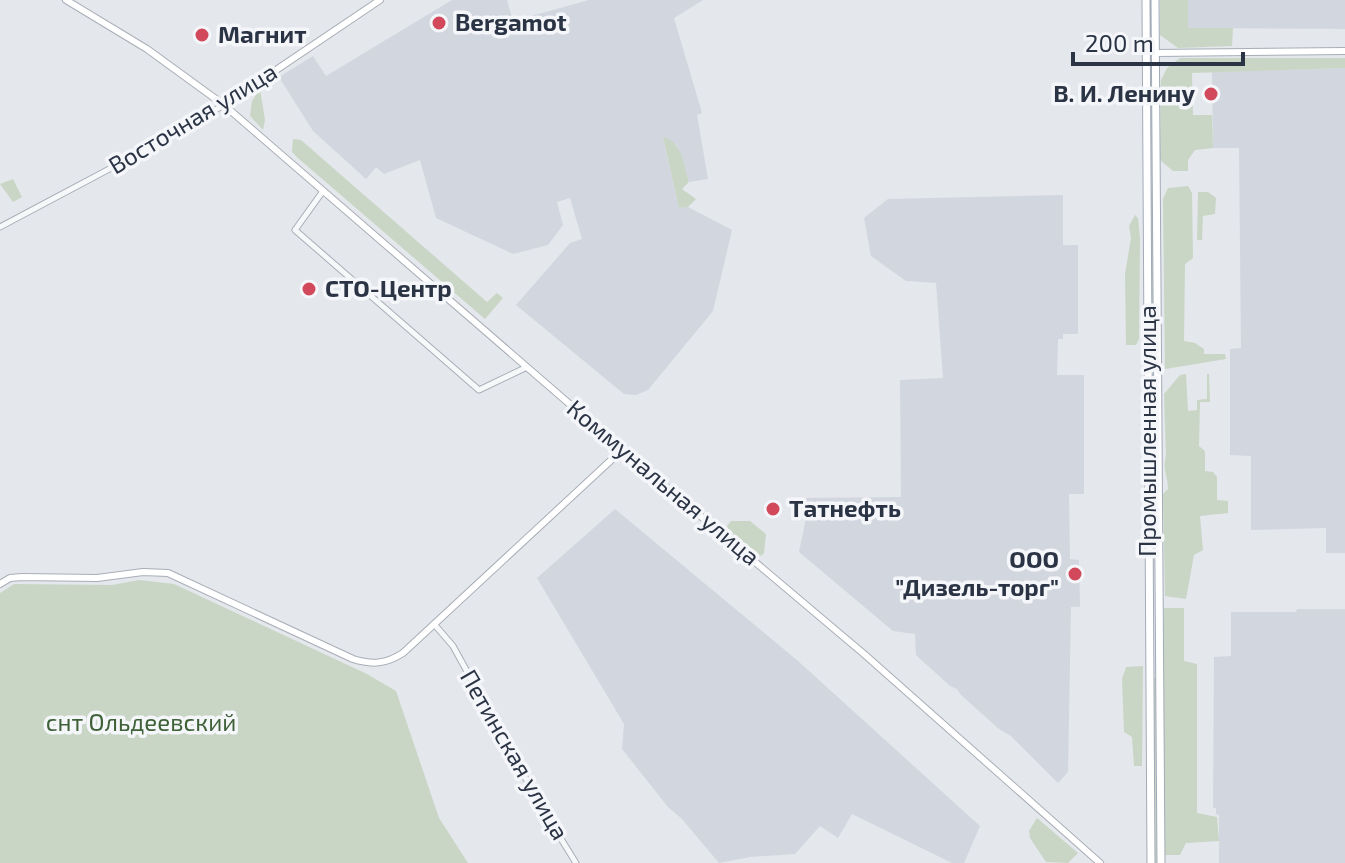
<svg xmlns="http://www.w3.org/2000/svg" width="1345" height="863" font-family="'Exo 2',sans-serif">
<rect width="100%" height="100%" fill="#e4e7ec"/>
<!-- built -->
<path fill="#d2d6de" d="M452 0H507L513 21 589 0H703L674 18 702 113 697 115 708 179 689 182 677 145 663 138 679 208 688 207 732 230 713 311 648 390 636 395 624 394 516 305 570 243 582 239 570 198 557 202 563 225 548 245 513 254 436 218 420 160 384 174 376 167 366 179 313 131 279 77 313 56 326 76Z
M1188 0H1345V29L1188 28Z
M1345 68V553H1326V528L1251 530V456L1230 455V349L1241 348 1239 148H1213L1212 72Z
M1063 195V245H1078V334H1063V339H1058L1057 375H1084V494H1069L1070 559 1079 560 1080 607H1071L1068 772 1058 783 1011 736 999 729 961 695 957 689 950 686 916 655 915 634 893 631 799 552 808 509 794 498 901 497 900 380 943 378 936 283 906 281 871 256 864 218 888 199Z
M615 509 798 661 980 826 964 863H952L852 814 838 838 820 826 795 854 750 857 719 863 682 819 668 807 622 749 624 724 537 578Z
M1297 609H1345V863H1219V815L1216 814V808H1213L1214 657 1231 656V612H1296Z"/>
<!-- green -->
<path fill="#c9d6c5" d="M1160 0H1188V28H1233L1232 46 1178 48 1160 35Z
M1180 58H1345V68L1192 73 1193 115H1212L1213 148 1195 150 1188 160V171H1173L1160 160 1161 80 1167 68Z
M260 89 265 120 263 130 250 116 252 101Z
M663 137C682 140 684 167 689 182L682 189 696 199 688 207 679 208Z
M293 139 301 140 487 302 497 293 503 298 485 319 299 159 292 152Z
M13 179 22 197 13 202 0 184Z
M1188 186 1192 193 1193 258 1185 264 1184 341 1195 343 1204 349V354H1225L1226 359 1165 369 1163 199 1168 188Z
M1150 191H1153L1154 367H1151Z
M1198 192H1208L1216 198 1215 214 1203 216 1202 240H1197Z
M1135 215 1138 218 1140 238 1139 339 1136 345H1126L1125 274 1131 238 1129 226Z
M1186 374 1188 411 1197 410V400L1207 399V374H1209L1210 402H1200L1199 446 1205 451V471L1213 472 1217 477V500L1228 501V513L1200 516 1203 550 1194 555 1186 599 1165 596 1163 494 1168 489C1168 476 1162 470 1166 456L1164 394 1180 375Z
M1151 380H1154L1155 513 1152 514Z
M731 521H750L766 534 764 553 761 556 728 531 727 526Z
M139 580 174 584 367 674 396 691 439 818 468 863H0V593L14 584 112 585Z
M1164 608H1184V661L1197 664V813L1217 817 1219 841 1186 843 1180 855H1164Z
M1143 666 1142 766H1134L1132 737 1124 732 1122 679 1126 667Z
M1153 678H1156L1157 863H1154Z
M1037 818 1078 853 1068 863 1046 862 1030 838 1029 831Z"/>
<g fill="none" stroke-linecap="round" stroke-linejoin="round">
<!-- street casing -->
<g stroke="#a9aeb7" stroke-width="7">
<path id="street" d="M323 191 295 230 479 390 527 367
M0 227 130 158 224 105
M434 624 453 646 542 808 576 863"/>
</g>
<!-- secondary casing -->
<g stroke="#a9aeb7" stroke-width="8">
<path id="secondary" d="M66 0 147 49 224 105 639 464 864 654 1100 863
M1155 53 1345 51
M224 105 380 0
M0 584 10 578 22 577 97 578 143 572 168 573 353 659C372 665 386 664 403 653L622 450"/>
</g>
<!-- primary casing -->
<g stroke="#a3abb8" stroke-width="9">
<path id="primary" d="M1146 0 1151 863
M1155 0 1161 863"/>
</g>
<!-- street -->
<use href="#street" stroke="#f7f8fa" stroke-width="5"/>
<!-- secondary -->
<use href="#secondary" stroke="#fff" stroke-width="6"/>
<!-- primary -->
<use href="#primary" stroke="#fff" stroke-width="7"/>
</g>
<!-- markers -->
<g fill="#d1495b" stroke="#f4f6f9" stroke-width="3">
<circle cx="439" cy="23" r="8"/>
<circle cx="202" cy="35" r="8"/>
<circle cx="1211" cy="94" r="8"/>
<circle cx="309" cy="289" r="8"/>
<circle cx="773" cy="509" r="8"/>
<circle cx="1075" cy="574" r="8"/>
</g>
<g text-anchor="middle" stroke-width="7" stroke-linejoin="round" paint-order="stroke">
<!-- poi labels -->
<g font-size="24" font-weight="bold" fill="#2b3445" stroke="#f4f6f9" text-anchor="start">
<text x="455" y="31">Bergamot</text>
<text x="218" y="43">Магнит</text>
<text x="1195" y="102" text-anchor="end">В. И. Ленину</text>
<text x="325" y="297">СТО-Центр</text>
<text x="789" y="517">Татнефть</text>
<text x="1059" y="568" text-anchor="end">ООО<tspan x="1059" dy="28">"Дизель-торг"</tspan></text>
</g>
<!-- street labels -->
<g font-size="24" fill="#2b3445" stroke="#f4f6f9">
<text transform="translate(193 119) rotate(-31)" y="8">Восточная улица</text>
<text transform="translate(1148 431) rotate(-90)" y="8">Промышленная улица</text>
<text transform="translate(663 483) rotate(40)" y="8">Коммунальная улица</text>
<text transform="translate(514 755) rotate(60)" y="8">Петинская улица</text>
</g>
<!-- park labels -->
<g font-size="24" fill="#3f6138" stroke="#f4f6f9">
<text x="141" y="731">снт Ольдеевский</text>
</g>
</g>
<!-- scale -->
<path d="M1073 52v12h170v-12" fill="none" stroke="#2b3445" stroke-width="4"/>
<text x="1085" y="52" font-size="24" fill="#2b3445" stroke="#f4f6f9" stroke-width="6" paint-order="stroke">200 m</text>
</svg>
